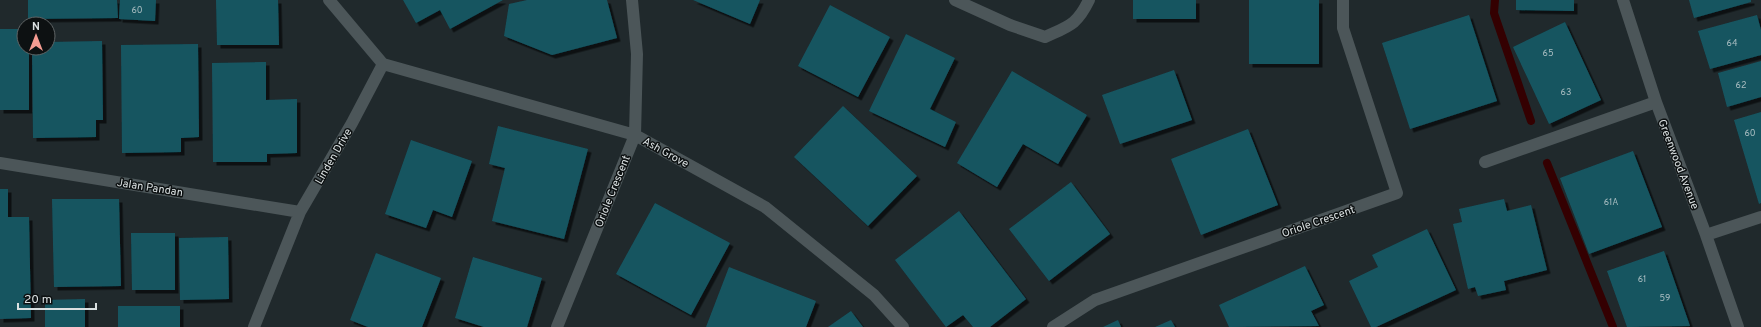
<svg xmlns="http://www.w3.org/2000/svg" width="1761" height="327" font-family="Overpass,sans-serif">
<defs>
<filter id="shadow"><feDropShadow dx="3.5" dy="3.5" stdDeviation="0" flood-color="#0009"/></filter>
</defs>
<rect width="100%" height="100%" fill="#20292c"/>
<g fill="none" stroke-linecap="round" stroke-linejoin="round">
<!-- stream -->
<path stroke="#340001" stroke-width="8" d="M1495 0 1494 13 1531 121
M1547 163 1613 327"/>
</g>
<!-- building -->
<path fill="#155561" filter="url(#shadow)" d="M28 0H117L118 18 28 19Z
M120 0H156L155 21 119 19Z
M216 0H278L279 45H217Z
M403 0H503L450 29 440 10 416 23Z
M527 0H607L617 38 552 55 504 36 509 4Z
M693 0H760L750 24Z
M1133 0H1196V19H1133Z
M1249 0H1319V64H1249Z
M1516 0H1574V11L1516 10Z
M1689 0H1751V2L1694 18Z
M830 5 890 37 858 97 798 66Z
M1469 15 1497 101 1410 129 1382 43Z
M1757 15 1761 30V55L1710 69 1698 31Z
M1565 22 1601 100 1549 124 1513 47Z
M0 29H24V48H29V110H0Z
M906 34 955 58 930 109 956 122 945 147 869 111Z
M102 41 103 120H96V137L33 138 32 48H48V42Z
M198 44 199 137 181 138V152L122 153 121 45Z
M1761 61V97L1727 107 1718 73Z
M266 62V100L297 99V153L267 154V162H213L212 63Z
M1174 70 1192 120 1120 144 1102 95Z
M1012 71 1087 115 1058 164 1023 144 997 187 957 163Z
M843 106 917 176 868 226 794 157Z
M1761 112V203L1759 204 1734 120Z
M498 126 588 149 564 239 492 221 505 168 489 164Z
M1248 129 1278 205 1201 235 1171 159Z
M411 140 472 161 452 217 433 210 426 228 385 214Z
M1633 151 1662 227 1589 254 1560 178Z
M1071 182 1110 234 1049 281 1009 229Z
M0 189H8V217H29L31 318 0 319Z
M52 199H119L121 286 54 287Z
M1504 199 1507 211 1531 205 1547 270 1504 281 1506 290 1478 296 1475 287 1468 289 1453 224 1462 222 1459 209Z
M655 203 730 243 691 315 616 274Z
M959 211 1026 299 990 327H973L963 315 946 327 895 260Z
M1427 229 1456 290 1376 327H1371L1349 281 1378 267 1372 255Z
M131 233H175V290H132Z
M228 237 229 299 180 300 179 238Z
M1664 251 1690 326 1627 327 1607 271Z
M376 253 441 278 422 327H368L350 320Z
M473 257 542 278 527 327H484L455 318Z
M1305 266 1324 305 1311 311 1319 326 1229 327 1219 305Z
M729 267 816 301 806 327H706Z
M85 299V327H45V300Z
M118 306H180V327H118Z
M851 311 863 327H828Z
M1118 320 1121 327H1103Z
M1171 320 1175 327H1155Z"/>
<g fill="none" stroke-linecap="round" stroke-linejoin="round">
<!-- minor -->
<path stroke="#4c5659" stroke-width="12" d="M329 0 383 64
M955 0 1010 25 1045 37C1069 26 1077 25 1089 0
M1623 0 1656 102 1706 235 1738 327
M383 64 635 135 765 207 874 295 903 327
M1485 162 1656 102
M0 163 300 212
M1706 235 1761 217
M254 327 300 212 352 123 383 64
M557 327 635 135 637 54 632 0
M1053 327 1095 300 1397 193 1343 28V0"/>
</g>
<g text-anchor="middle" stroke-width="3" stroke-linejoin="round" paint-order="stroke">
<!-- number labels -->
<g font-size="9" fill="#a9bdc1">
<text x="137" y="13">60</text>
<text x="1732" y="46">64</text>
<text x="1548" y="56">65</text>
<text x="1741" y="88">62</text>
<text x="1566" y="95">63</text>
<text x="1750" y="136">60</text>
<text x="1611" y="205">61A</text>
<text x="1642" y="282">61</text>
<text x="1665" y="301">59</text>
</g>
<!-- street labels -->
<g font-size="11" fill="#dae0e1" stroke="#0d1112">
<text transform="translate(666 152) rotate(29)" y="4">Ash Grove</text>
<text transform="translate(333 156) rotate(-60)" y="4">Linden Drive</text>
<text transform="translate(1679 164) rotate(69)" y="4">Greenwood Avenue</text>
<text transform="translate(150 187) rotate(9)" y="4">Jalan Pandan</text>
<text transform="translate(612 191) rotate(-68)" y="4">Oriole Crescent</text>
<text transform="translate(1318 221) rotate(-19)" y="4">Oriole Crescent</text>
</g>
</g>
<!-- north arrow -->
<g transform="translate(36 36)"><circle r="19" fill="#0d1112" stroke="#5f6465"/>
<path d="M0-3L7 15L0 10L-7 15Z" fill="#f59c92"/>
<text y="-6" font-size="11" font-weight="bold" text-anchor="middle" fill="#dae0e1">N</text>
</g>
<!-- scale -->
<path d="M18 303v6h78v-6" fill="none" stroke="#dae0e1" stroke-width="2"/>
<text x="24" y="303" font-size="12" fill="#dae0e1" stroke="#0d1112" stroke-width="3" paint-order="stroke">20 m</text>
</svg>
